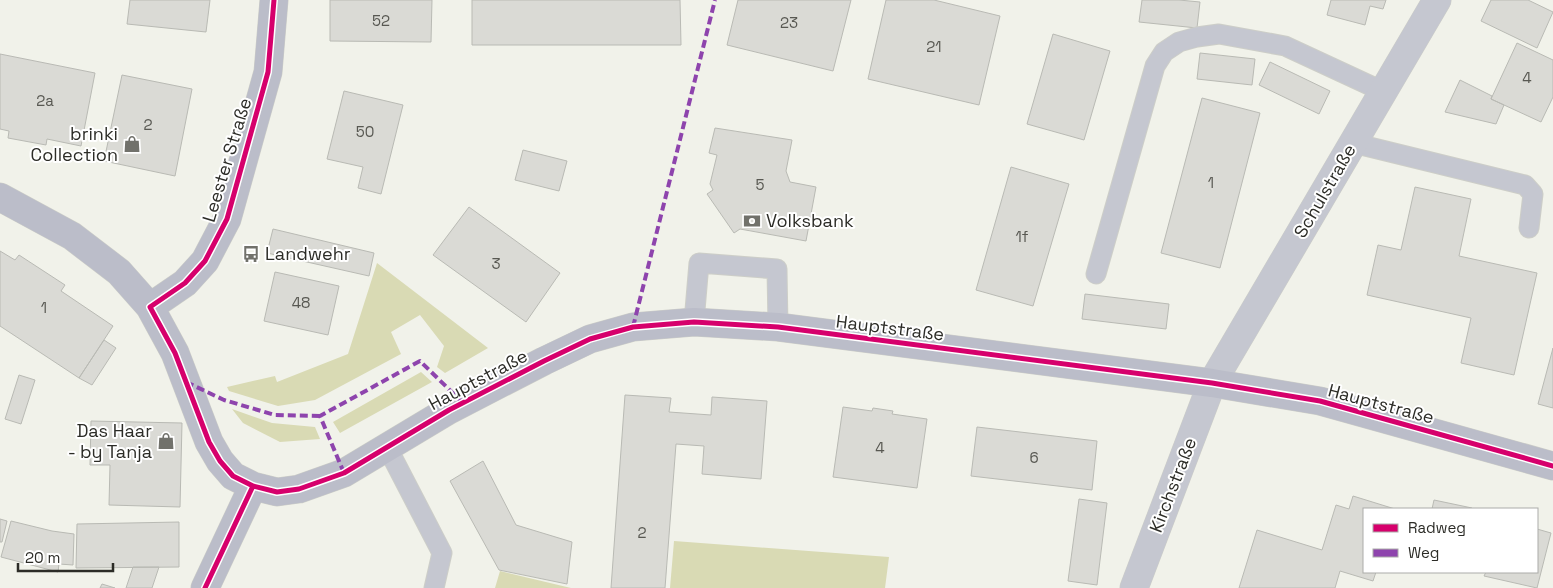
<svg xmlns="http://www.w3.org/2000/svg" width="1553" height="588" font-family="'Space Grotesk',sans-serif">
<rect width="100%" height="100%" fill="#f1f2ea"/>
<!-- green -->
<path fill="#d9dab4" d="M377 263 488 348 445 373 437 367 444 346 420 315 391 332 401 354 315 400 278 406 229 391 227 387 275 376 277 382 348 354Z
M421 372 432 382 340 433 333 422Z
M232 409 272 423 315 427 320 439 280 442 243 423Z
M674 541 889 557 885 588H670Z
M500 571 571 588H495Z"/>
<!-- building -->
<path fill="#dadad5" stroke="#b9bab4" d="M130 0H210L206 32 127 24Z
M330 0H432L431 42 330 41Z
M472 0H680L681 45H472Z
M738 0H851L833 71 727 45Z
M886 0H934L1000 16 979 105 868 79Z
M1142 0H1179L1200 2 1197 28 1139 22Z
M1331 0H1386L1383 9 1370 6 1365 25 1327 15Z
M1491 0H1528L1553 12 1537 48 1481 21Z
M1053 34 1110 51 1084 140 1027 124Z
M1517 43 1553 60V97L1541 122 1491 99Z
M1200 53 1255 59 1252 85 1197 79Z
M0 54 95 73 81 146 47 139 46 145 8 138 9 131 0 129Z
M1270 62 1330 91 1319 114 1259 85Z
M122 75 192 89 175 176 104 161Z
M1460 80 1492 96 1491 99 1504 105 1496 124 1445 112Z
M344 91 403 105 381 194 358 188 363 167 327 159Z
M1202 98 1260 113 1220 268 1161 253Z
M715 128 792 140 786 171 790 182 816 187 806 241 740 229 734 233 707 194 713 190 710 184 717 155 709 153Z
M523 150 567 161 559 191 515 180Z
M1011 167 1069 184 1033 306 976 290Z
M1415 187 1471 199 1459 256 1537 273 1514 375 1461 363 1471 318 1367 295 1378 245 1401 250Z
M469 207 560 273 526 322 433 255Z
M273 229 374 253 369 276 267 253Z
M0 251 15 260 19 255 65 285 61 291 113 326 79 378 0 326Z
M275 272 339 286 328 335 264 321Z
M1085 294 1169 304 1166 329 1082 319Z
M104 340 116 348 92 385 79 378Z
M1553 348V408L1538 404Z
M19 375 35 380 21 424 5 419Z
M625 395 671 398 669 412 711 415 712 397 767 401 761 479 702 474 704 446 676 444 665 588H611Z
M843 407 872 411 873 408 893 411 892 414 927 419 917 488 833 477Z
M91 421 182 423 180 507 109 505 110 465H90Z
M977 427 1097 441 1092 490 971 476Z
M483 461 516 525 572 542 567 584 499 570 450 481Z
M1353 496 1395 509H1364V572H1376L1373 581 1340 571 1335 588H1239L1257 530 1322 550 1336 505 1349 509Z
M1079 499 1107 503 1097 585 1068 581Z
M1434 500 1472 508V509H1432Z
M0 519 7 521 2 542H0Z
M11 521 52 531 74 534 73 565 59 564 58 572 1 557Z
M179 522V567L76 568 77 524Z
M1537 529 1551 533 1537 588 1484 576 1486 572H1537Z
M133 567H159L152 588H126Z
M102 584 115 588H100Z"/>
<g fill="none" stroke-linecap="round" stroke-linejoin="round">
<!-- lane casing -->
<g stroke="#cdcec8" stroke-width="21">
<path id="lane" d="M1353 143 1525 185 1533 194 1529 228
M1096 274 1155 66 1164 52 1179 42 1197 37 1219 34 1285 46 1382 91
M694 322 699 263 777 269 778 327
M387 447 442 553 434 588"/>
</g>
<!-- street casing -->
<g stroke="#cdcec8" stroke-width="29">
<path id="street" d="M1134 588 1212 383 1437 0"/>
</g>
<!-- secondary casing -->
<g stroke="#cdcec8" stroke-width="29">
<path id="secondary" d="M0 197 72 236 119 272 150 307 175 353 209 442 220 461 233 476 253 486 277 492 299 489 344 473 449 410 544 361 590 339 633 327 694 322 778 327 1212 383 1320 401 1553 466
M150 307 185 283 205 261 227 219 268 72 274 0
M205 588 253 486"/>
</g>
<!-- lane -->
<use href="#lane" stroke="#c5c7d0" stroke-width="19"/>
<!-- street -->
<use href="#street" stroke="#c5c7d0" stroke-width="28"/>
<!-- secondary -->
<use href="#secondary" stroke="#bbbdc9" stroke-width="28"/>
<!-- quiet -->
<path stroke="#8e44ad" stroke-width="4" stroke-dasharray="8 4" stroke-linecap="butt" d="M633 327 715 0
M186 382 224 400 275 415 320 416
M344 473 320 416 420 361 463 403"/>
<!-- cycleway casing -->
<g stroke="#fff" stroke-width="8">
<path id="cycleway" d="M274 0 268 72 227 219 205 261 185 283 150 307 175 353 209 442 220 461 233 476 253 486 277 492 299 489 344 473 449 410 544 361 590 339 633 327 694 322 778 327 1212 383 1320 401 1553 466
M205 588 253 486"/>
</g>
<!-- cycleway -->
<use href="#cycleway" stroke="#d6006c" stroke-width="5"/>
</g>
<!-- icons -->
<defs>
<g id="shop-bare" transform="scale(1.35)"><path d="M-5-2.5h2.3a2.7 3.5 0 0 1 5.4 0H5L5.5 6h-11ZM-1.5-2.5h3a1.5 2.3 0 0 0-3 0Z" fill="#71716b" stroke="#fff" stroke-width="2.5" paint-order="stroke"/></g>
<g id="bank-bare" transform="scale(1.35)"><path d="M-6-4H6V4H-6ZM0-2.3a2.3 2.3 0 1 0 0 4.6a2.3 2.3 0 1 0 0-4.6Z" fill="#71716b" stroke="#fff" stroke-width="2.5" paint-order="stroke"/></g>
<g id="bus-bare" transform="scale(1.35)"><path d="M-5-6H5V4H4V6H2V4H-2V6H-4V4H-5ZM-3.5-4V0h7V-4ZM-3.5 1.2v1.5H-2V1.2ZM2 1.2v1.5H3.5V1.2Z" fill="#71716b" stroke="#fff" stroke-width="2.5" paint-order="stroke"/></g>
</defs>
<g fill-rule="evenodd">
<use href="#shop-bare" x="132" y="144"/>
<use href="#bank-bare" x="752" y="221"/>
<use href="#bus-bare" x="251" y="254"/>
<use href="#shop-bare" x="166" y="441"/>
</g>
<g text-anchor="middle" stroke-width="4" stroke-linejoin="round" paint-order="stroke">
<!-- number labels -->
<g font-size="15" fill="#585852">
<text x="381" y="26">52</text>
<text x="789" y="28">23</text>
<text x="934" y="52">21</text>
<text x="1527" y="83">4</text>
<text x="45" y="106">2a</text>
<text x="148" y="130">2</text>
<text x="365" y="137">50</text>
<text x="1211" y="188">1</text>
<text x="760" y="190">5</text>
<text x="1022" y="242">1f</text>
<text x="496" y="269">3</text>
<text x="301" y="308">48</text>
<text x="44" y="313">1</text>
<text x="880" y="453">4</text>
<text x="1034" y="463">6</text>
<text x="642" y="538">2</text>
</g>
<!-- poi labels -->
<g font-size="18" fill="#2c2c27" stroke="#fff" text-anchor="end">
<text x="118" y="140">brinki<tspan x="118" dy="21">Collection</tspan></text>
<text x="766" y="227" text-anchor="start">Volksbank</text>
<text x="265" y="260" text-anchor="start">Landwehr</text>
<text x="152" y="437">Das Haar<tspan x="152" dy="21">- by Tanja</tspan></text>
</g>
<!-- street labels -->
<g font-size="18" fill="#2c2c27" stroke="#fff">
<text transform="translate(227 160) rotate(-73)" y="6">Leester Straße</text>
<text transform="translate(1325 191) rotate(-60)" y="6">Schulstraße</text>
<text transform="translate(890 328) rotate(7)" y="6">Hauptstraße</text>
<text transform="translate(478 380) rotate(-28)" y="6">Hauptstraße</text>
<text transform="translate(1381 404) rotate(15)" y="6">Hauptstraße</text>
<text transform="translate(1173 485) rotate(-69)" y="6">Kirchstraße</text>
</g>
</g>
<!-- legend -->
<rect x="1363" y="508" width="175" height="65" fill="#ffffff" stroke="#ababa9"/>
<rect x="1373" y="524" width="25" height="8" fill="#d6006c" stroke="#ababa9"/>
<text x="1408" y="533" font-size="15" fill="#2c2c27">Radweg</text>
<rect x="1373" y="549" width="25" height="8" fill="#8e44ad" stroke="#ababa9"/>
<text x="1408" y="558" font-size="15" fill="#2c2c27">Weg</text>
<!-- scale -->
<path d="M18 563v8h95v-8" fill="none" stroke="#2c2c27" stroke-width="2.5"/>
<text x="25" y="563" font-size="15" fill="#2c2c27" stroke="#ffffff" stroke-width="4" paint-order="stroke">20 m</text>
</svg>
